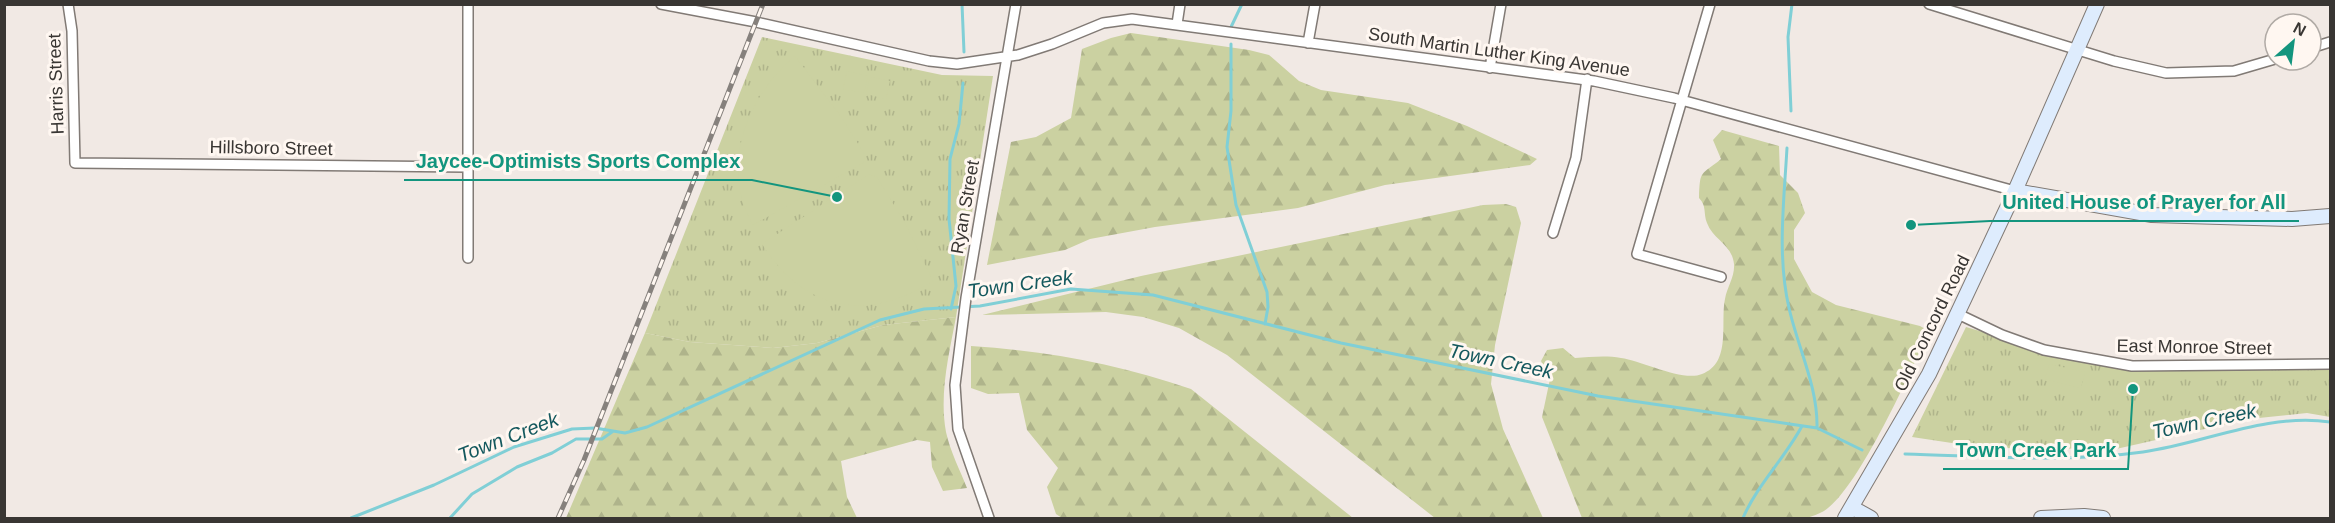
<svg xmlns="http://www.w3.org/2000/svg" width="2335" height="523" font-family="Helvetica,sans-serif">
<defs>
<pattern id="grass-tufts" width="24" height="20" patternUnits="userSpaceOnUse" patternTransform="scale(1.5)"><rect width="24" height="20" fill="#cbd1a1"/><path d="M3 7l-1-3M5 7V3M7 7l1-3M15 17l-1-3M17 17v-4M19 17l1-3" fill="none" stroke="#afb48b"/></pattern>
<pattern id="forest-firs" width="22" height="20" patternUnits="userSpaceOnUse" patternTransform="scale(1.5)"><rect width="22" height="20" fill="#cbd1a1"/><path d="M5 1l3.5 6h-7zM16 11l3.5 6h-7z" fill="#afb48b"/></pattern>
</defs>
<rect width="100%" height="100%" fill="#f1e9e4"/>
<!-- grass -->
<path fill="url(#grass-tufts)" d="M762 37 942 75 993 76 956 317 883 325 817 343 773 348 690 342 645 333Z
M1966 327 2044 350 2132 366 2330 364V417L2307 413 2249 419 2116 449 1985 448 1912 437Z"/>
<!-- forest -->
<path fill="url(#forest-firs)" d="M1131 33 1249 50 1269 55 1299 81 1321 90 1408 103 1467 126 1537 159 1530 165 1385 185 1298 208 1155 227 1090 239 1065 250 987 265 1011 142 1036 137 1071 118 1082 49 1111 38Z
M1722 130 1779 146 1780 175 1798 193 1805 213 1794 230V259L1812 292 1836 305 1920 326 1929 331C1911 371 1858 490 1824 511 1819 514 1812 516 1807 518H1582L1542 417 1550 379 1541 361 1547 350 1563 348 1575 358C1590 357 1606 355 1621 358 1642 361 1683 382 1702 374 1732 363 1720 322 1725 299 1727 287 1735 277 1734 264 1732 244 1713 240 1707 223 1703 213 1707 206 1699 198 1700 168 1701 176 1721 159L1713 140Z
M1506 204 1516 207 1521 223 1495 345 1491 384 1503 429 1543 518H1435L1227 355 1179 328 1143 317 1106 312 982 315 1141 276 1483 205Z
M956 317C949 354 939 394 946 432 950 451 960 470 967 488L943 491 932 467 930 442 917 440 841 461 847 497 857 518H566L645 333 690 342 773 348 817 343 883 325Z
M971 346C1047 351 1119 364 1191 389L1353 518H1062L1056 514 1047 487 1058 468 1027 430 1019 393 988 394 971 388Z"/>
<!-- pitch -->
<path fill="#cbd1a1" d="M795 56 842 118 865 155 863 163 753 225C719 167 747 96 795 56Z
M847 71 868 76 864 93 843 89Z
M870 77 890 81 886 99 866 94Z
M869 174 877 177 906 225 933 281C867 323 804 311 762 244Z
M2049 364 2085 372 2081 388 2045 379Z"/>
<g fill="none" stroke-linecap="round" stroke-linejoin="round">
<!-- stream -->
<path stroke="#80cfd6" stroke-width="3" d="M962 4 964 52
M1231 27 1242 4
M1231 44V111L1227 147 1236 205 1267 292 1268 307 1265 324
M1791 111 1788 37 1792 4
M1787 148C1784 201 1777 256 1789 308 1798 348 1818 387 1817 428
M951 309 956 286 949 219 950 159 959 124 963 83
M1905 454C1984 456 2064 463 2143 452 2206 443 2265 413 2330 422
M351 518 434 485 514 447 572 429 595 428 625 433 647 427 880 320 924 309 980 306 1071 289 1153 295 1341 343 1598 396 1817 428 1862 450
M450 518 472 494 517 467 552 453 576 439H602L612 432
M1743 518C1757 485 1785 458 1802 426"/>
<!-- street casing -->
<g stroke="#817a75" stroke-width="12">
<path id="street" d="M68 4 72 31 75 163 467 167
M468 4V258
M661 4 756 22 929 61 957 64 1018 55 1052 44 1103 23 1132 19 1594 81 1674 98 2015 191
M1710 4 1637 254 1721 277
M1929 4 2114 61 2166 73 2234 71 2275 59
M1177 24 1180 4
M1308 43 1315 4
M2311 48 2330 42
M1490 68 1501 4
M1553 233 1576 158 1587 79
M1958 314 2002 335 2044 350 2132 366 2330 364
M989 518 958 429 955 385 966 298 1016 4"/>
</g>
<!-- secondary casing -->
<g stroke="#817a75" stroke-width="16">
<path id="secondary" d="M2015 191 2152 215 2292 219 2330 216
M1853 508 1871 518
M1845 518 1929 374 2015 191 2097 4
M2041 518 2084 516 2103 518"/>
</g>
<!-- street -->
<use href="#street" stroke="#fff" stroke-width="9"/>
<!-- secondary -->
<use href="#secondary" stroke="#deecfd" stroke-width="14"/>
<!-- rail casing -->
<g stroke="#86817d" stroke-width="5">
<path id="rail" d="M558 518 584 460 763 4"/>
</g>
<!-- rail -->
<use href="#rail" stroke="#fff7f1" stroke-width="3" stroke-dasharray="9" stroke-linecap="butt"/>
</g>
<g text-anchor="middle" stroke-width="6" stroke-linejoin="round" paint-order="stroke">
<!-- street labels -->
<g font-size="18" fill="#393633" stroke="#fff7f1">
<text transform="translate(1499 52) rotate(8)" y="6">South Martin Luther King Avenue</text>
<text transform="translate(56 84) rotate(-92)" y="6">Harris Street</text>
<text transform="translate(271 148) rotate(1)" y="6">Hillsboro Street</text>
<text transform="translate(965 207) rotate(-80)" y="6">Ryan Street</text>
<text transform="translate(1932 323) rotate(-64)" y="6">Old Concord Road</text>
<text transform="translate(2194 347) rotate(1)" y="6">East Monroe Street</text>
</g>
<!-- water labels -->
<g font-size="20" font-style="italic" fill="#15595e" stroke="#fff7f1">
<text transform="translate(1020 284) rotate(-8)" y="7">Town Creek</text>
<text transform="translate(1501 361) rotate(12)" y="7">Town Creek</text>
<text transform="translate(2204 421) rotate(-12)" y="7">Town Creek</text>
<text transform="translate(508 437) rotate(-21)" y="7">Town Creek</text>
</g>
</g>
<!-- callouts -->
<path fill="none" stroke="#13957e" stroke-width="2" d="M837 197L752 180H404M1911 225L1990 221H2299M2133 389L2128 469H1943"/>
<g fill="#13957e" stroke="#fff7f1" stroke-width="2">
<circle cx="837" cy="197" r="6"/>
<circle cx="1911" cy="225" r="6"/>
<circle cx="2133" cy="389" r="6"/>
</g>
<g font-size="20" text-anchor="middle" font-weight="bold" fill="#13957e" stroke="#fff7f1" stroke-width="6" stroke-linejoin="round" paint-order="stroke">
<text x="578" y="168">Jaycee-Optimists Sports Complex</text>
<text x="2144" y="209">United House of Prayer for All</text>
<text x="2036" y="457">Town Creek Park</text>
</g>
<!-- border -->
<rect width="2335" height="523" fill="none" stroke="#393633" stroke-width="12"/>
<!-- north arrow -->
<g transform="translate(2293 42) rotate(28)"><circle r="28" fill="#fff7f1" stroke="#b0aaa5" stroke-width="1.5"/>
<path d="M0-4.5L10 22L0 15L-10 22Z" fill="#13957e"/>
<text y="-9" font-size="16" font-weight="bold" text-anchor="middle" fill="#393633">N</text>
</g>
</svg>
